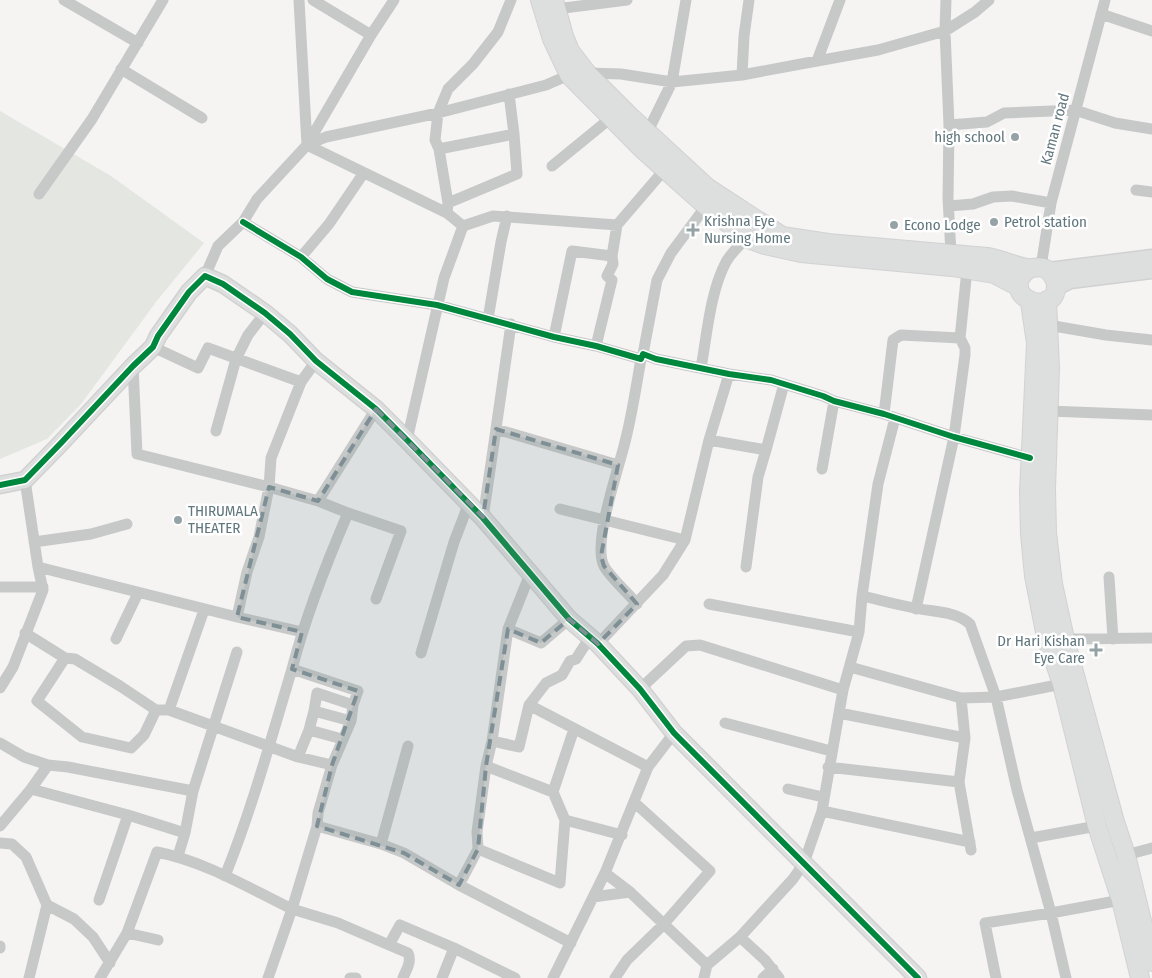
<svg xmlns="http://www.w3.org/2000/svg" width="1152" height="978" font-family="'Fira Sans Condensed',sans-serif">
<rect width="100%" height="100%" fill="#f5f4f3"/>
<!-- green -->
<path fill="#e4e6e1" d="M0 111 111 176 204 243 156 302 81 404 47 439 0 459Z"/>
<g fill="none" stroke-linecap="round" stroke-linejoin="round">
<!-- secondary casing -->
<g stroke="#d1d1d1" stroke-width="19">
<path id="secondary" d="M1049 271 1152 258
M1056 287 1070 280 1152 270
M0 485 25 480 61 443 133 366 153 347 158 336 189 292 205 276 223 284 265 313 290 334 316 361 376 409 407 440 483 518 569 619 598 644 640 689 674 733 918 978"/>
</g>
<!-- primary casing -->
<g stroke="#d2d2d3" stroke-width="20">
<path id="primary" d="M540 0 552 39 569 75 642 149 706 206 746 238 765 245 801 253 952 267 994 274 1019 287
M554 0 564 36 570 51 587 73 630 116 708 188 782 236 828 243 987 257C1000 259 1017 267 1028 268 1035 269 1039 265 1046 269 1052 273 1055 278 1056 285 1057 321 994 295 1029 269
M1047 300 1050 368 1046 489 1047 533 1053 584 1065 639 1115 822 1126 855 1152 962
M1030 302 1036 343 1029 492 1030 534 1034 576 1046 637 1062 684 1097 826 1121 900 1140 978"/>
</g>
<!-- street -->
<path stroke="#c7c9c9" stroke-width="11" d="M64 0 138 43
M299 0 307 145 371 35 313 0
M946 0 945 31 949 125 948 198 951 254
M556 9 627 0
M1101 14 1152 31
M371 35 394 0
M817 61 840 0
M121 69 202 118
M587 73 621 74 672 82 742 75 817 61 878 50 945 31 975 12 989 0
M742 75 744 36 749 0
M949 125 987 122 1004 113 1075 110 1115 123 1152 129
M648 131 672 82 686 0
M307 145 447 213 448 203 439 149 435 140 438 113 448 89 473 64 498 32 511 0
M439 149 514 134 509 94
M552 166 612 117
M1136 190 1152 192
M39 194 92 119 163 0
M448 203 517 174 514 134
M949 206 973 204 993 197 1012 196 1051 203
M447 213 463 226 493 216 617 225 665 169
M243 222 301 257 327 279 352 292 437 305 554 337 596 346 641 359 643 354 656 359 729 374 771 380 823 396 834 401 884 414 954 437 1030 458
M301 257 329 224 363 174
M1041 267 1051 203 1105 0
M205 276 218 246 243 222 257 199 307 145 326 137 438 113 546 85 569 75
M488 319 501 242 507 216
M1048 325 1106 335 1152 340
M554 337 572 251 612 256 617 225
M596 346 612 280 607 276 613 264 612 256
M153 347 198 368 208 348 301 382
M643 354 657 280 671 253 706 206
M133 366 137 454 269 487 318 501 376 409
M701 368C707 335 710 292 726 262 731 253 740 245 746 238
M1049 411 1152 415
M884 414 893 340 901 335 960 338
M895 418 878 484 862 596 859 632 843 690 822 811 970 842
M496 429 511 324
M216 431 236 359 248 335 265 313
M407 440 444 278 463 226
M709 440 729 374
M766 450 784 384
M822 469 834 401
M560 509 685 540
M348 513 401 531 376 599
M483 518 496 429 618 465
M34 542 91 534 127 524
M38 567 237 617 247 572 259 537 269 487 271 458 301 382 316 361
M1109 577 1113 639
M0 587H43
M862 596C880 600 897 605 915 608 933 612 956 611 970 624L996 697 1017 790 1051 913 1066 978
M637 604C629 594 609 576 604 566 592 543 619 468 625 442 632 415 636 387 641 359
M709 604 859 632
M916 609 954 437 965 355V348L960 338 967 270
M237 617 302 632
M508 629 541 643 569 619
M25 633 65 658 75 659 120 686 156 710H169L298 757 332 765
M116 639 138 593
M1065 639 1152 638
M598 644 663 575 685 540 709 440 766 450 758 477 746 567
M421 653 454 542 469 503
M65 658 37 701 82 737 131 748 144 735 156 710
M850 667 961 698 996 697 1062 684
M292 669C306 615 326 564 348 513L318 501
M0 688 13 667 43 590 38 567 25 480
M640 689 686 646 700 645 843 690
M961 698 965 738 959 782 971 850
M529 705 546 683 562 675 570 661 576 659 590 637
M169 710 204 610
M314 711 317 693 353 705
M839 713 965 738
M725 723 831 751
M574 729 553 792 565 820 622 835
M309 730 342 739
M492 741 519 747 529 705 648 767
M0 743 24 757 48 765 31 789 0 826
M298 757 309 730 314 711 351 721
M48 765 68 767 193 791 185 833 178 856
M486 766 553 792
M828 767 959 782
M31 789 128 815 185 833
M788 789 823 797
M193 791 237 652
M565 820 560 883 478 849 459 885 571 943
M317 826 381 844 404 853 459 885
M1031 838 1097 826
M0 843 12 844 26 857 47 905 29 978
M381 844 408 746
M478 849 477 832 486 766 492 741 508 629 530 574
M1126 855 1152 848
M605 873 630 892 707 965
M593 897 630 892
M99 900 128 815
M47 905 74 919 93 937 110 963
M127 933 158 940
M740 937 765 960 779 978
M389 945 408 953C412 962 406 970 403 978
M0 946V948
M100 978 127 933 157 852C204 861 249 888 292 909L317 826 318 813 332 765 351 721 353 705 358 691 292 669C271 739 252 809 225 876
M268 978 292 909 338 923 389 945 400 925 454 948
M350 978H356
M442 978 454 948 515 978
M553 978 605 873 648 767 674 733
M615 978 627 960 663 925 710 871 635 803
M704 978 707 965 740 937 793 879 804 863 822 811
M763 978 773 969
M996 978 985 923 1051 913 1121 900"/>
<!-- secondary -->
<use href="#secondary" stroke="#dddede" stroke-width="16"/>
<!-- primary -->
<use href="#primary" stroke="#dddede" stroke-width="18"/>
<!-- cycleway casing -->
<g stroke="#fff" stroke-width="9">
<path id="cycleway" d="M243 222 301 257 327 279 352 292 437 305 554 337 596 346 641 359 643 354 656 359 729 374 771 380 823 396 834 401 884 414 954 437 1030 458
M0 485 25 480 61 443 133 366 153 347 158 336 189 292 205 276 223 284 265 313 290 334 316 361 376 409 407 440 483 518 569 619 598 644 640 689 674 733 918 978"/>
</g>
<!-- cycleway -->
<use href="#cycleway" stroke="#00873e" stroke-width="6"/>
</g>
<!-- marked area -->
<path fill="#7e8f95" fill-opacity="0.2" stroke="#7e8f95" stroke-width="4" stroke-dasharray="10 6" stroke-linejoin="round" d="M376 409 483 517 496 429 618 465 601 556 604 566 637 604 598 644 569 619 541 643 508 629 486 766 478 849 459 885 404 853 317 826 332 765 358 691 292 669 302 632 237 617 269 487 318 501Z"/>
<!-- markers -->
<g fill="#95a3a7" stroke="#fff" stroke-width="2">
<circle cx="1015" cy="137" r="5"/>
<circle cx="994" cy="222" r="5"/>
<circle cx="894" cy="225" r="5"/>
<path d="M690.5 222.5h5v5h5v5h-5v5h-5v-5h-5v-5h5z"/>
<circle cx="178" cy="520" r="5"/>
<path d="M1093.5 642.5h5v5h5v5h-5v5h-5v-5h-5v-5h5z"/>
</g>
<g text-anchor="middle" stroke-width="5" stroke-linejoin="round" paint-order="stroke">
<!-- street labels -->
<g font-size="15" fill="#61777e" stroke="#fff">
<text transform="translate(1055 129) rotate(-75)" y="5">Kaman road</text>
</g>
<!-- poi labels -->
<g font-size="15" fill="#61777e" stroke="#fff" text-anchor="start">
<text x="1005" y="142" text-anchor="end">high school</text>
<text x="704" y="226">Krishna Eye<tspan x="704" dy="17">Nursing Home</tspan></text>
<text x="1004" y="227">Petrol station</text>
<text x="904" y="230">Econo Lodge</text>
<text x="188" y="516">THIRUMALA<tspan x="188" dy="17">THEATER</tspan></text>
<text x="1085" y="646" text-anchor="end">Dr Hari Kishan<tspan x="1085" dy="17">Eye Care</tspan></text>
</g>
</g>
</svg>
